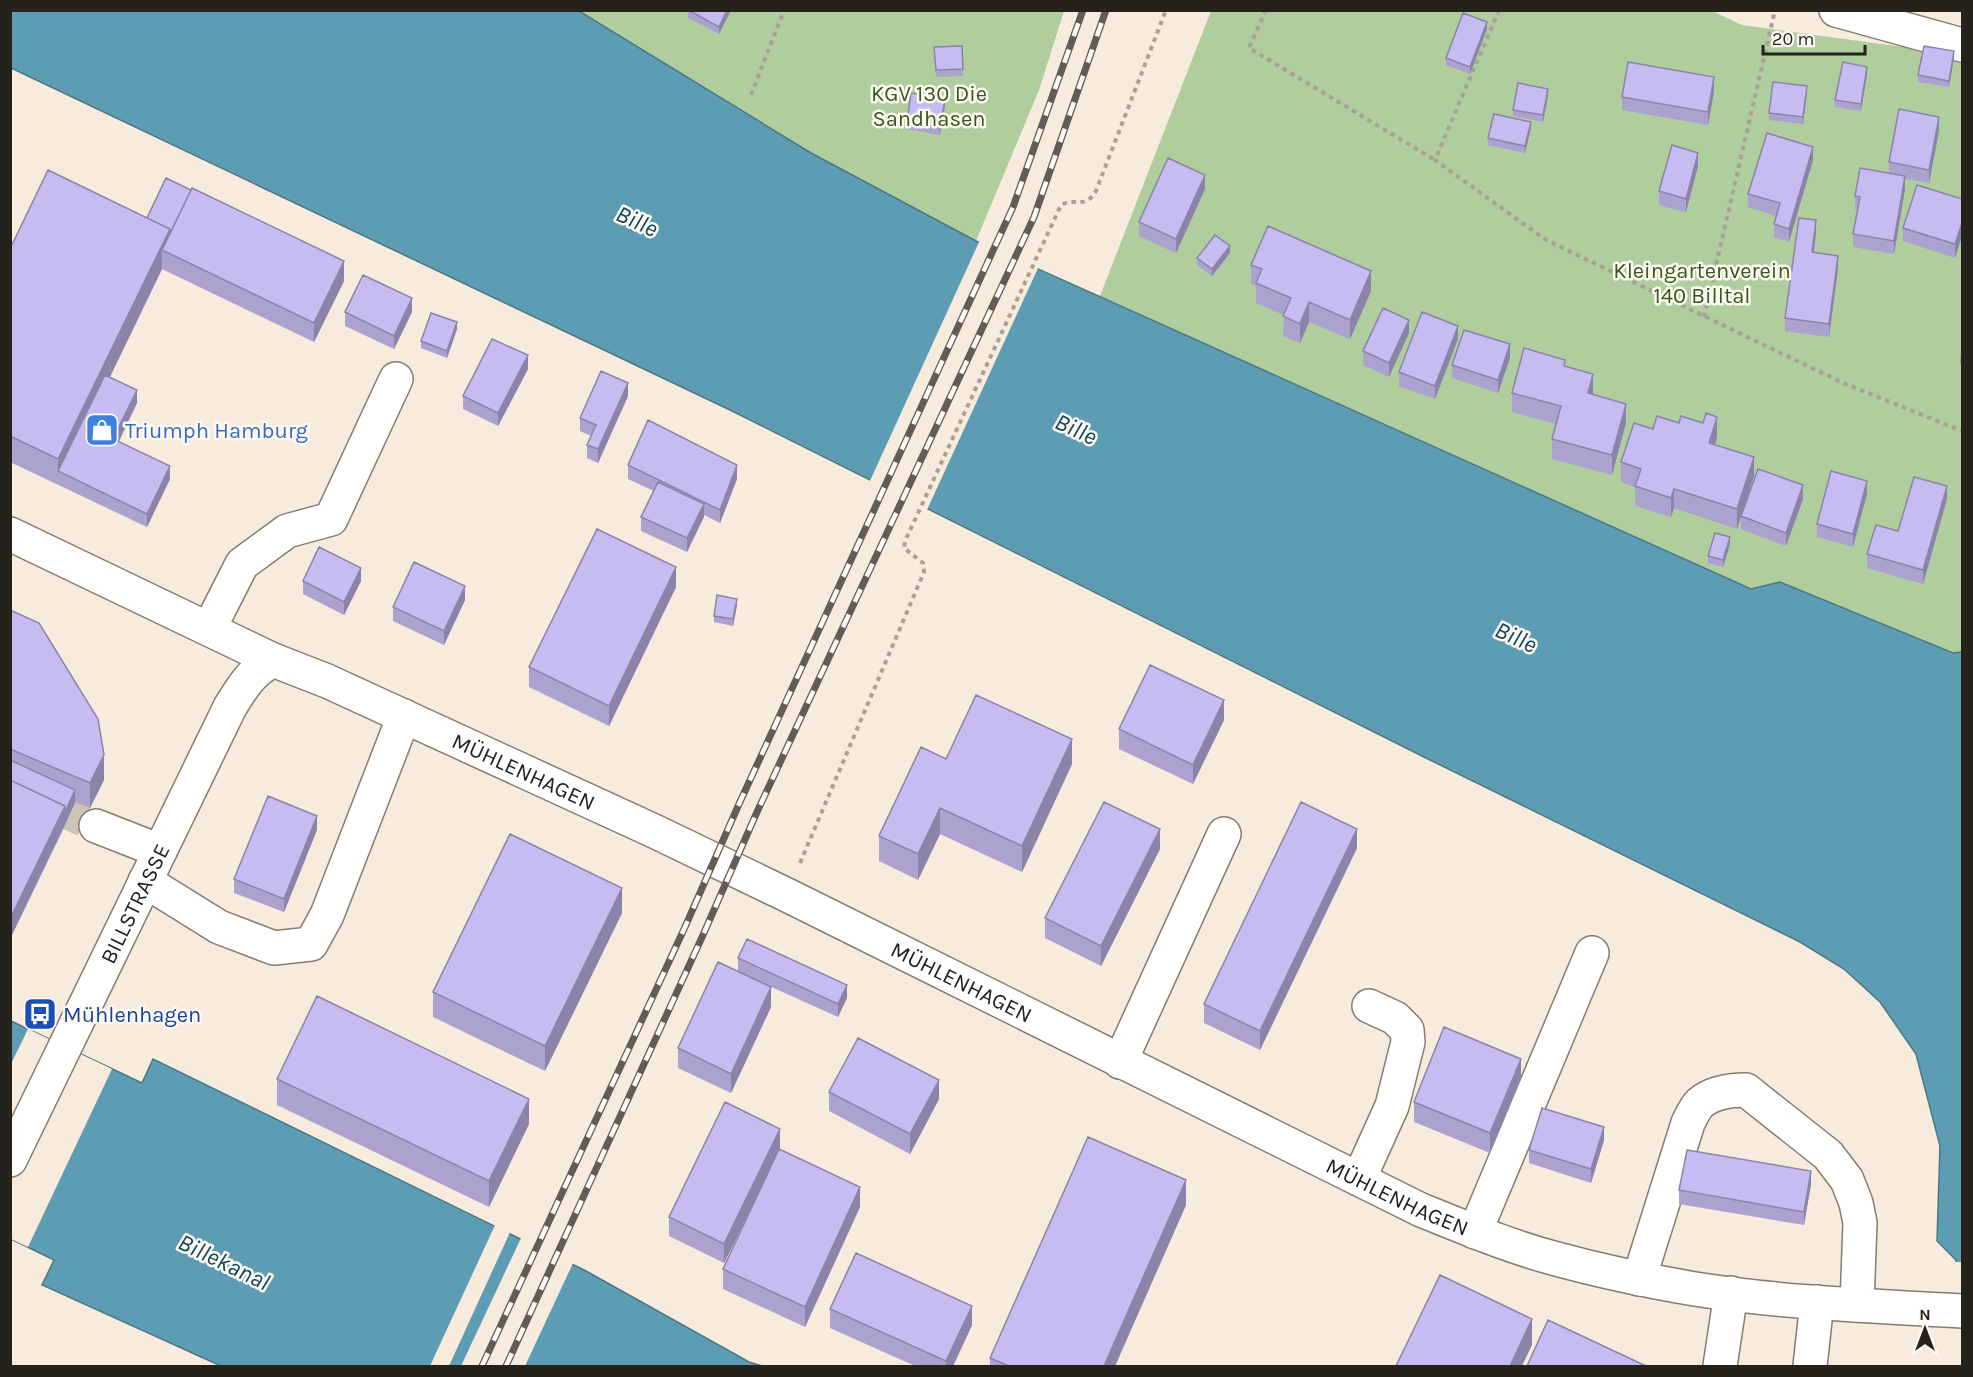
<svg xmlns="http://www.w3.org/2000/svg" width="1973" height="1377" font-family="Karla,sans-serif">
<rect width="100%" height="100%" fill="#f6ebdc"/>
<!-- green -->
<path fill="#afcd9d" d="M579 11H1064L1039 90 976 241 811 153Z
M1211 11H1712L1742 25 1962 55V652L1953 653 1780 583 1751 589 1329 401 1100 296Z"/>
<!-- water -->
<path fill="#5d9db4" stroke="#4c7886" stroke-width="1.5" d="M10 11H579L811 153 976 241 1751 589 1780 582 1953 653 1962 652V1366H1949L1956 1260 1937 1241 1940 1146 1916 1054 1880 1002 1844 969 1800 942 1428 759 730 410 11 68Z
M11 1021 142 1083 153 1059 586 1271 749 1362 762 1366H221L42 1285 54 1260 11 1239Z"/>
<!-- pier -->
<path fill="#f6ebdc" d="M980 240 1039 266 926 512 869 483Z
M28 1029 112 1069 28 1247 11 1239 10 1066Z
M496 1223 511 1230 449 1366H430Z
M522 1236 574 1261 525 1366H461Z
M1953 1262H1962V1366H1946Z"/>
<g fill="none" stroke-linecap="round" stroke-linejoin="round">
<!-- minor-tunnel -->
<path stroke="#ccc3b5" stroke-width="33" stroke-dasharray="33 16" stroke-linecap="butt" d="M10 786 96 826"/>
<!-- minor casing -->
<g stroke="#867c6f" stroke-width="36">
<g id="minor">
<path d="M1836 10 1962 45"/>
<path id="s1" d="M10 534 273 660 327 681 654 831 787 895 1421 1210C1464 1227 1508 1246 1553 1258 1600 1271 1648 1281 1695 1289 1784 1303 1874 1306 1962 1311"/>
<path d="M209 629 242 564 287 531 331 519 396 379"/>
<path d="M96 826 160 851"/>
<path d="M145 881 219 927 274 948 311 944 327 915 404 716"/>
<path d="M1120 1062 1224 834"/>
<path id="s2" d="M10 1160 230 707C243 686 251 672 273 660"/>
<path d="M1359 1179 1392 1106 1408 1042 1407 1030 1395 1018 1369 1006"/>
<path d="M1475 1232 1592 953"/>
<path d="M1639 1279 1688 1123C1691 1117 1695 1108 1700 1103 1713 1092 1730 1090 1746 1090L1828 1155 1847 1180 1856 1203 1860 1223 1857 1305"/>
<path d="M1720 1366 1731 1293"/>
<path d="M1810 1366 1817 1302"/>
</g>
</g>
<!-- path -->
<path stroke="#aaa196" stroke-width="4" stroke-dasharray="4.5 4.5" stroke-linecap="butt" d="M1266 10 1249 48 1435 160
M1499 10 1435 160 1546 240 1841 382 1962 431
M751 95 784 10
M1704 317 1775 10
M800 863 924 572 923 563 904 548 905 541 1061 205C1075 197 1085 210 1096 191L1166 10"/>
<!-- minor -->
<use href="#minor" stroke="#fff" stroke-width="33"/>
<!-- rail casing -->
<g stroke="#625c54" stroke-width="7">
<path id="rail" d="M482 1366 685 927 739 804 1013 207 1083 10
M506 1366 703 935 757 812 1034 217 1106 10"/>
</g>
<!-- rail -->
<use href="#rail" stroke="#fef9f3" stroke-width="4.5" stroke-dasharray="14" stroke-linecap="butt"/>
</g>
<!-- wall -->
<path fill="#aba2cf" d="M688 10H731L719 34 688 18Z
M1487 29 1470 74 1446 65V58Z
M934 54 963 69V76L936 77Z
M1954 58 1949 87 1918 82V75Z
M1867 74 1861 111 1835 107V100Z
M1714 91 1708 125 1622 110V97Z
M1807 93 1803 124 1769 120V113Z
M1548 96 1543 122 1513 116V110Z
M945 106 940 135 907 129V122Z
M1531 128 1525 153 1488 145V138Z
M1939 131 1929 183 1905 179V189L1894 254 1853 247V234L1858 210 1855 209V196L1889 173V162Z
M1813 160 1789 242 1774 237V224L1776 216 1748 207V194Z
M1698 166 1686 212 1659 205V191Z
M1205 189 1176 253 1139 236V222Z
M1962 199 1955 258 1903 241V228Z
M147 218 344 281 314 342 162 269 110 377 137 403 119 442 170 479 147 527 10 462V249Z
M1816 233 1814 252 1838 269 1829 337 1785 331V318Z
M1230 253 1212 276 1197 265V258Z
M1251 265 1371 291 1350 339 1309 322 1300 343 1283 336 1284 315 1256 303V286L1251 284Z
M345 312H412L394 349 345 326Z
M457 329 447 358 421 348V341Z
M1409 333 1389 377 1363 365V351Z
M1458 339 1435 399 1399 386V372Z
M1510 358 1498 393 1452 378V365Z
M1565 367 1593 395 1626 423 1612 475 1552 459V439L1556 424 1512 412V393Z
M528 369 498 426 463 409V396Z
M628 396 598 463 587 458V445L591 436 580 431V418Z
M1653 429 1717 437 1715 445 1754 476 1737 529 1674 508 1671 517 1635 506V487L1621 482V462Z
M628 465 737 479 720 523 704 515 687 552 641 531V517L654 491 628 479Z
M1867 494 1853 547 1817 537V524Z
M1803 499 1786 546 1741 529V516Z
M1947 499 1923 584 1867 568V554L1898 531Z
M1730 544 1723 567 1708 563V556Z
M303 581H361L344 615 303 594Z
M676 587 609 726 529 687V667Z
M465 600 444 645 393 621V607Z
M737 605 733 626 714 622V616Z
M10 610 104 780 90 808 75 802 65 826 10 939Z
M1224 720 1193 784 1119 749V729Z
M946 759 1072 764 1022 872 940 834 918 880 879 861V836Z
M317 830 284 912 234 893V879Z
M1357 848 1260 1050 1204 1023V1004Z
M1160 849 1101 966 1045 938V918Z
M622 913 545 1071 433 1017V992Z
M738 958 847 998 838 1017 738 972Z
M771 1007 731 1093 678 1068V1048Z
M1521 1078 1490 1153 1414 1122V1102Z
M277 1079 529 1124 489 1207 277 1105Z
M829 1092 939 1099 910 1154 829 1111Z
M1604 1140 1591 1183 1529 1163V1150Z
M780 1149V1150L860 1207 805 1327 723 1289V1269L752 1207 724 1263 669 1236V1217Z
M1811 1184 1804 1225 1679 1204V1190Z
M1186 1205 1115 1366H990V1358Z
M830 1309 972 1325 953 1366H915L830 1328Z"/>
<!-- shaded-wall -->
<path fill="#8b84a9" d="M727 10H731L719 34V27Z
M1487 22V29L1470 74V67Z
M1954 51V58L1949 87V81Z
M1867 67V74L1861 111V104Z
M1714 77V91L1708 125V112Z
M1807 86V93L1803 124V117Z
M1548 89V96L1543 122V115Z
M945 99V106L940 135V128Z
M1939 117V131L1929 183V170Z
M1531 122V128L1525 153V146Z
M1813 147V160L1789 242V229Z
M1698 153V166L1686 212V199Z
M1205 175V189L1176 253V239Z
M1905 176V189L1894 254V241Z
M194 204 170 254V253L162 250V269L63 474 58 471V459L170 229Z
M1816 220V233L1812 265V252Z
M1962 223V236L1955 258V244Z
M1230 246V253L1212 276V269Z
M1838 256V269L1829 337V324Z
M344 261V281L314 342V323Z
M1371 271V291L1350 339V320Z
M412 298V312L394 349V336Z
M1309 302V322L1300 343V324Z
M1409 320V333L1389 377V363Z
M457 322V329L447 358V351Z
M1458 326V339L1435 399V386Z
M1510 344V358L1498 393V380Z
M528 355V369L498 426V413Z
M1593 374V394L1588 413V393Z
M628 383V396L598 463V449Z
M137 390V403L113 452V439Z
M1626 404V423L1612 475V455Z
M1717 417V437L1709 463V443Z
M1754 457V476L1737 529V509Z
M737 465V479L720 523V510Z
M170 466V479L147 527V514Z
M1867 481V494L1853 547V534Z
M1803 485V499L1786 546V533Z
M1947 486V499L1923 584V570Z
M1674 489V508L1671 517V498Z
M704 504V517L687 552V538Z
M1730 537V544L1723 567V560Z
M676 567V587L609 726V706Z
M361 568V581L344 615V602Z
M465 586V600L444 645V631Z
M737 599V605L733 626V619Z
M1224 700V720L1193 784V765Z
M1072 739V764L1022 872V846Z
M104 755V780L90 808V783Z
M75 790V803L10 939V919L65 806Z
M940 808V834L918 880V854Z
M317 816V830L284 912V899Z
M1160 829V849L1101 966V946Z
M1357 829V848L1260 1050V1031Z
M622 888V913L545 1071V1046Z
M847 985V998L838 1017V1004Z
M771 987V1007L731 1093V1074Z
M1521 1059V1078L1490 1153V1133Z
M939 1080V1099L910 1154V1134Z
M529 1099V1124L489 1207V1181Z
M1604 1127V1140L1591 1183V1169Z
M780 1129V1149L724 1263V1244Z
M1811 1171V1184L1804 1225V1212Z
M1186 1180V1205L1115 1366H1104Z
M860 1187V1207L805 1327V1307Z
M972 1306V1325L953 1366H946V1361Z
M1532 1319V1345L1522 1366H1510Z"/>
<!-- building -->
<path fill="#c7bcf1" stroke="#8b84a9" stroke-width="1.5" d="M688 10H727L719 27Z
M1463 13 1487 22 1470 67 1446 58Z
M962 46 963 69 936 70 934 47Z
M1924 46 1954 51 1949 81 1918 75Z
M1628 62 1714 77 1708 112 1622 97Z
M1843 62 1867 67 1861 104 1835 100Z
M1773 82 1807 86 1803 117 1769 113Z
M1518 83 1548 89 1543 115 1513 110Z
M911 93 945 99 940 128 907 122Z
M1899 109 1939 117 1929 170 1889 162Z
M1494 114 1531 122 1525 146 1488 138Z
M1767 133 1813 147 1789 229 1774 224 1780 203 1748 194Z
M1672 145 1698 153 1686 199 1659 191Z
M1168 158 1205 175 1176 239 1139 222Z
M1860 168 1905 176 1894 241 1853 234 1860 197 1855 196Z
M48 170 170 229 58 459 10 436V249Z
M166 178 191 190 170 234V229L147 218Z
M1917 185 1962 199V223L1955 244 1903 228Z
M192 188 344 261 314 323 162 250Z
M1799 218 1816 220 1812 252 1838 256 1829 324 1785 318Z
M1268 226 1371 271 1350 320 1309 302 1300 324 1283 316 1291 298 1256 283 1262 269 1251 265Z
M1215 235 1230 246 1212 269 1197 258Z
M363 275 412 298 394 336 345 312Z
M1383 308 1409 320 1389 363 1363 351Z
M1422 312 1458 326 1435 386 1399 372Z
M431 313 457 322 447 351 421 341Z
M1464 330 1510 344 1498 380 1452 365Z
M492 339 528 355 498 413 463 396Z
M1524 348 1565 360 1564 366 1593 374 1588 393 1626 404 1612 455 1552 439 1561 406 1512 393Z
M1962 348V364L1961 363Z
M601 371 628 383 598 449 587 445 596 425 580 418Z
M105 375 137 390 113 439 170 466 147 514 58 471Z
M1706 413 1717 417 1709 443 1754 457 1737 509 1674 489 1671 498 1635 486 1641 469 1621 462 1634 423 1653 429 1657 416 1679 423 1681 416 1703 423Z
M648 420 737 465 720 510 628 465Z
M1758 469 1803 485 1786 533 1741 516Z
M1831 471 1867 481 1853 534 1817 524Z
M1914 477 1947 486 1923 570 1867 554 1876 525 1898 531Z
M658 482 704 504 687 538 641 517Z
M597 529 676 567 609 706 529 667Z
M1715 533 1730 537 1723 560 1708 556Z
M319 547 361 568 344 602 303 581Z
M414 562 465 586 444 631 393 607Z
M717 595 737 599 733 619 714 616Z
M10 610 39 623 98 719 104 755 90 783 10 749Z
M1150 665 1224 700 1193 765 1119 729Z
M976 695 1072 739 1022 846 940 808 918 854 879 836 921 747 946 759Z
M10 760 75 790 65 812V806L10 780Z
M10 780 65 806 10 919Z
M268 796 317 816 284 899 234 879Z
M1104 802 1160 829 1101 946 1045 918Z
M1301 802 1357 829 1260 1031 1204 1004Z
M510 834 622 888 545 1046 433 992Z
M747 939 847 985 838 1004 738 958Z
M718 962 771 987 731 1074 678 1048Z
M317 996 529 1099 489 1181 277 1079Z
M1444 1027 1521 1059 1490 1133 1414 1102Z
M858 1038 939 1080 910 1134 829 1092Z
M725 1102 780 1129 724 1244 669 1217Z
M1542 1108 1604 1127 1591 1169 1529 1150Z
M1088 1137 1186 1180 1104 1366H1009L990 1358Z
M779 1149 860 1187 805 1307 723 1269Z
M1687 1150 1811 1171 1804 1212 1679 1190Z
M856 1253 972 1306 946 1361 830 1309Z
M1440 1275 1532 1319 1510 1366H1396Z
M1548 1320 1646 1366H1527Z"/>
<!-- icons -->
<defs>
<g id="shop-square" transform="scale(1.725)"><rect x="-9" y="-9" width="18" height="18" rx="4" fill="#3f7fe0" stroke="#fef9f3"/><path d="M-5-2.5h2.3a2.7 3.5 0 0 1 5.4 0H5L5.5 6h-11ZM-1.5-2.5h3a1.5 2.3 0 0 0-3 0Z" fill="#fff"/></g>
<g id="bus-square" transform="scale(1.725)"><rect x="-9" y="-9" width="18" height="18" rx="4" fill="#1a4fb4" stroke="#fef9f3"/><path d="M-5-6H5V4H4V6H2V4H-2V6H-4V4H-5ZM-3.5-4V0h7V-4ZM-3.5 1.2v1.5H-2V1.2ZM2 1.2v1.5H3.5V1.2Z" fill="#fff"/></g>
</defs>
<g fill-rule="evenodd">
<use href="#shop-square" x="102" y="430"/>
<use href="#bus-square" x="40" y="1014"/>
</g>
<g text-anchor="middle" stroke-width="5" stroke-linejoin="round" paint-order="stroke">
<!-- park labels -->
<g font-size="22" fill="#355a17" stroke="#fef9f3">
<text x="929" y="101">KGV 130 Die<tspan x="929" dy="25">Sandhasen</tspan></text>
<text x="1702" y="278">Kleingartenverein<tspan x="1702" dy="25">140 Billtal</tspan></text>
</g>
<!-- shop labels -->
<g font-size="22" fill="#366cbe" stroke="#fef9f3" text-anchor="start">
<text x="125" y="438">Triumph Hamburg</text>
</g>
<!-- street labels -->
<g font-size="22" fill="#25211b" stroke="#fef9f3">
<text dy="8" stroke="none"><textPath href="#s1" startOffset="566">MÜHLENHAGEN</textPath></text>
<text dy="8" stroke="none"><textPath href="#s2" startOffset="285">BILLSTRASSE</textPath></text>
<text dy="8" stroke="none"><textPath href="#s1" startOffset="1052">MÜHLENHAGEN</textPath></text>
<text dy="8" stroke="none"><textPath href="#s1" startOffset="1538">MÜHLENHAGEN</textPath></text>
</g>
<!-- transit labels -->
<g font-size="22" fill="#164399" stroke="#fef9f3" text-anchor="start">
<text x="63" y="1022">Mühlenhagen</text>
</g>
<!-- water labels -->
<g font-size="24" font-style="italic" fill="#0f4758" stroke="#fef9f3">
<text transform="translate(637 221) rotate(25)" y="8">Bille</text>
<text transform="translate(1076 429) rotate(25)" y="8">Bille</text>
<text transform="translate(1516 637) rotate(25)" y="8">Bille</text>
<text transform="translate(224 1262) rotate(26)" y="8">Billekanal</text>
</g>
</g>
<!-- border -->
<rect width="1973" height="1377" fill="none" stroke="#25211b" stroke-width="24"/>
<!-- north arrow -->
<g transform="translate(1925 1329)" stroke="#fef9f3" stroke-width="4.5" paint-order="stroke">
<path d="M0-4.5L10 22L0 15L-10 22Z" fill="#25211b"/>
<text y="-9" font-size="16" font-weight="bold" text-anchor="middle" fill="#25211b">N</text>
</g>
<!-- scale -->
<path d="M1763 45v9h102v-9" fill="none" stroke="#25211b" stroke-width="3"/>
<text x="1772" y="45" font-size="18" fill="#25211b" stroke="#fef9f3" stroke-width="4.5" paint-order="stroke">20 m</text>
</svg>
